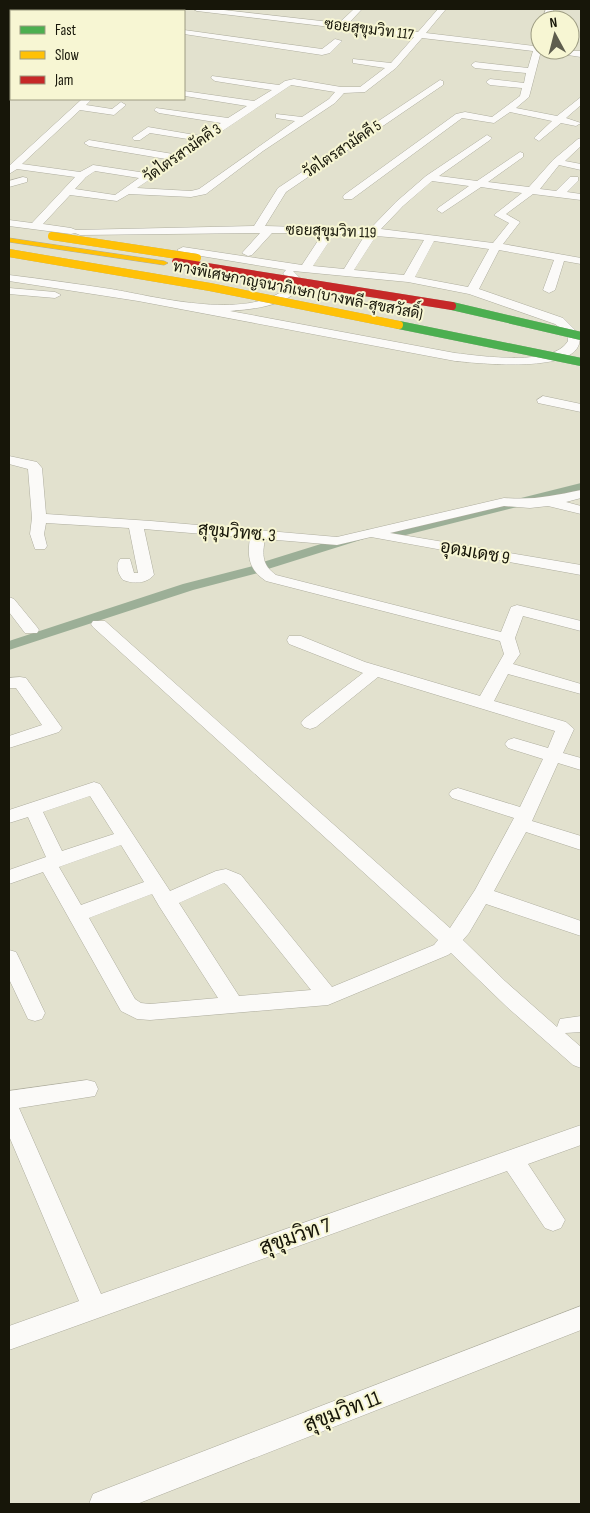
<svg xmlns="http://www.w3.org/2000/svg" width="590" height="1513" font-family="'Sofia Sans Condensed',Sarabun,sans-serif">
<rect width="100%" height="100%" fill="#e2e1ce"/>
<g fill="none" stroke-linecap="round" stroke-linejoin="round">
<!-- canal -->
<path fill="#9caf97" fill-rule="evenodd" d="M581 483V491L398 537H370L268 569 262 565 263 562 369 529H398Z
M257 565 263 569 262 572 193 590 9 650V641L183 584Z"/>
<!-- street casing -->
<g stroke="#aead9e" stroke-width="1">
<path id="street" d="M193 9H215L339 23 354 9H362L348 24 418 32 438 9H446L426 33 534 46 537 39 540 38V50L581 51V57L541 51 529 97 516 108 557 116 581 97V105L566 118 581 123 576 126 561 123 539 141 534 138 552 121 510 112 494 123 462 118 352 199H344L343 197 344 195 456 114 465 112 492 117 520 96 522 88 490 85 486 82 490 79 524 83 526 73 475 68 471 65 475 62 528 68 533 51 422 38 396 68 365 92 344 93 335 103 263 151 206 194 191 197 129 194 117 201 70 195 43 224 71 228 76 230 254 226 278 188 440 80 443 81V85L286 192 265 226 370 229 396 202 426 176 487 135 492 138 490 140 439 176 477 181 520 152 523 153V157L488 182 529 187 553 160 578 139 581 138V146L565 161 581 164V170L559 165 540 189 556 191 570 177H578V181L567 192 581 194V200L533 194 506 214 520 222 503 244 581 258V264L564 261 555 290 549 293 543 290 554 260 499 250 479 289 563 318 579 334C590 376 476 363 455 361L138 301 9 281V275C43 279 77 284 111 289 158 297 253 323 291 284L283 273 286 270 183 253 177 250 183 247 302 265 323 233H272L252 255 248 256 242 253 260 233 80 235 75 233 71 234 9 226V220L32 223 75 177 17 169 9 174V166L82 99H92L86 105 112 109 121 102 126 105 114 115 80 110 22 164 80 172 93 165 146 173 166 159 89 146 84 143 89 140 173 154 194 140 150 133 140 140H134L132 138 148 127 201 136 221 123 159 113 154 110 156 108 228 118 247 106 185 96 184 91 254 101 272 90 215 81 211 78 212 76 279 85 285 81 294 79 341 87H360L385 68 353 63V59L391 63 414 37 197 11ZM291 85 335 92 329 99 302 117 276 114V118L295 121 199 189 191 191 137 188ZM95 171 139 178 115 195 75 189 86 177ZM432 181 469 186 438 208 437 210 442 213 481 187 522 193 494 215 509 223 493 243 381 229 403 206ZM334 234 365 235 344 269 313 266ZM376 236 424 240 404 275 354 270ZM434 241 489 249 468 287 415 277ZM293 271 408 282 469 294 555 324 567 333 568 341C553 367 481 356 455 353L230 311C255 309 287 306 303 285L301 279Z
M546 9H554L550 20H542Z
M184 30 322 49 335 39 342 41 330 53 322 55 184 34Z
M23 177 27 178V182L9 187V181Z
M9 288 55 292 61 295 55 298 9 294Z
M543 396 581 404V412L538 403 537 400Z
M9 456 37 462 42 468 46 514 151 521 337 537 504 498C535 500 552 496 581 490V498L566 502 581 506V514L548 506 530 508 504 506 390 533 581 565V575L371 537 337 545 265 539C262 555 262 565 276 575L501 632 511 607 517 605 581 621V631L523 616 515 638 520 654 513 664 581 684V694L508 674 494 701 566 722 574 729 563 753 581 758V770L558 763 532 821 581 836V850L526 832 494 891 581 921V936L486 904 469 933 463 940 505 981 557 1027 560 1019 581 1016V1032L565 1033 581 1047V1068L573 1065 507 1007 451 953 448 955 328 1005 150 1020 137 1019 121 1011 43 872 9 884V870L46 857 28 817 9 823V810L88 784 94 782 100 784 170 891 216 871 226 869 241 875 332 987 434 945 438 940 93 627 91 624 93 621H105L450 928 475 890 514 818 452 798 449 794 452 790 458 788 520 807 543 759 508 748 505 744 508 740 514 738 548 748 555 731 378 677 316 727 310 729 304 727 301 723 304 719 363 673 289 644 287 640 289 636H301L365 662 480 696 504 654 500 641 266 581C249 570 247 557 250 538L144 529 154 575C146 584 134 584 123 580 118 574 115 566 120 559H130L134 573H138L129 528 46 523 44 534 47 546 45 549H35L30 534 32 518 28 469 9 464ZM90 796 114 834 62 851 43 812ZM121 845 144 882 81 905 59 867ZM224 883 227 885 311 990 239 996 179 903ZM152 894 159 906 218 998 150 1004 141 1003 135 999 89 918Z
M9 597 14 599 37 627 39 630 37 633H25L9 612Z
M20 677 26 678 62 728 59 732 9 748V736L42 725 16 688H9V678Z
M9 950 16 952 19 958 45 1013 42 1019 35 1021 28 1019 9 979Z
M87 1080 95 1082 98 1089 95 1096 19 1108 101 1294 581 1125V1145L528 1164 565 1220 561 1228 553 1231 545 1228 507 1171 9 1350V1326L79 1301 9 1136V1091Z
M581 1306V1330L137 1504H89L93 1494 103 1490Z"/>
</g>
<!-- fast casing -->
<g stroke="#aead9e" stroke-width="1">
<path id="fast" d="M94 9H100L97 11H92Z
M11 91V96L9 97V92Z"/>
</g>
<!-- slow casing -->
<g stroke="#aead9e" stroke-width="1">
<path id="slow" d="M9 238 164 261 168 263 164 265 9 242Z"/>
</g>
<!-- street -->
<use href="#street" fill="#fbfaf8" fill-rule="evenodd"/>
<!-- fast -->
<use href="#fast" fill="#4caf50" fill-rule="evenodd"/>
<!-- slow -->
<use href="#slow" fill="#ffc107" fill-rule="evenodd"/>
<!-- rail casing -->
<g stroke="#bdbcb8" stroke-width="3">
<path id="rail" d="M101 11 104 9
M9 73 11 72"/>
</g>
<!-- rail -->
<use href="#rail" stroke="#f7f6d3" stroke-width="2" stroke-dasharray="5.5" stroke-linecap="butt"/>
<!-- fast-bridge casing -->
<g stroke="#aead9e" stroke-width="8" stroke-linecap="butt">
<path id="fast-bridge" d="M452 306 581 336
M399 325 581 362"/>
</g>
<!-- slow-bridge casing -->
<g stroke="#aead9e" stroke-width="8" stroke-linecap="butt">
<path id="slow-bridge" d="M52 236 197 258
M9 253 210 287 399 325"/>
</g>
<!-- jam-bridge casing -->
<g stroke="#aead9e" stroke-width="8" stroke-linecap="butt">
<path id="jam-bridge" d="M176 262 452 306"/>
</g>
<!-- fast-bridge -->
<use href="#fast-bridge" stroke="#4caf50" stroke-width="8"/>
<!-- slow-bridge -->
<use href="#slow-bridge" stroke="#ffc107" stroke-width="8"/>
<!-- jam-bridge -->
<use href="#jam-bridge" stroke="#c62828" stroke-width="8"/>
</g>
<g text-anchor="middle" stroke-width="4" stroke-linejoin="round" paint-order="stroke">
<!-- far-street labels -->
<g font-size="15" fill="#171609" stroke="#f7f6d3">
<text transform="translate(369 29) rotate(7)" y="5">ซอยสุขุมวิท 117</text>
<text transform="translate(342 149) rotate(-34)" y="5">วัดไตรสามัคคี 5</text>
<text transform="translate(182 153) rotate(-35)" y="5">วัดไตรสามัคคี 3</text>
<text transform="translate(331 231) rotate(2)" y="5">ซอยสุขุมวิท 119</text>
<text transform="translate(298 290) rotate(11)" y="5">ทางพิเศษกาญจนาภิเษก (บางพลี-สุขสวัสดิ์)</text>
</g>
<!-- street labels -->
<g font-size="18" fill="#171609" stroke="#f7f6d3">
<text transform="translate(237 532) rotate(5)" y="6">สุขุมวิทซ. 3</text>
<text transform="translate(475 552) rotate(10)" y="6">อุดมเดช 9</text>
</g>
<!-- near-street labels -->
<g font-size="21" fill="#171609" stroke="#f7f6d3">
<text transform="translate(295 1236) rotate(-19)" y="7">สุขุมวิท 7</text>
<text transform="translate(342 1411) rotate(-21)" y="7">สุขุมวิท 11</text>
</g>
</g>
<!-- border -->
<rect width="590" height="1513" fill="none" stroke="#171609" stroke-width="20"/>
<!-- legend -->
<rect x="10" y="10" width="175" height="90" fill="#f7f6d3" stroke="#9d9c82"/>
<rect x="20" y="26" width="25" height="8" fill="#4caf50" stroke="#9d9c82"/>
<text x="55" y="35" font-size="15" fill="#171609">Fast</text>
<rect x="20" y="51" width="25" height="8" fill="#ffc107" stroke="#9d9c82"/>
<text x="55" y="60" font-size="15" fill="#171609">Slow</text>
<rect x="20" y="76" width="25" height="8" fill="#c62828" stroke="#9d9c82"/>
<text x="55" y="85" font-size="15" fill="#171609">Jam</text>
<!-- north arrow -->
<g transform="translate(555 35) rotate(353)"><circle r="24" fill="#f7f6d3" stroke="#9d9c82"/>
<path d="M0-4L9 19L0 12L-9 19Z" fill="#5e5d4e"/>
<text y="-8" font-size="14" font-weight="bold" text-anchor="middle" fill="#171609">N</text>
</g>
</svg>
